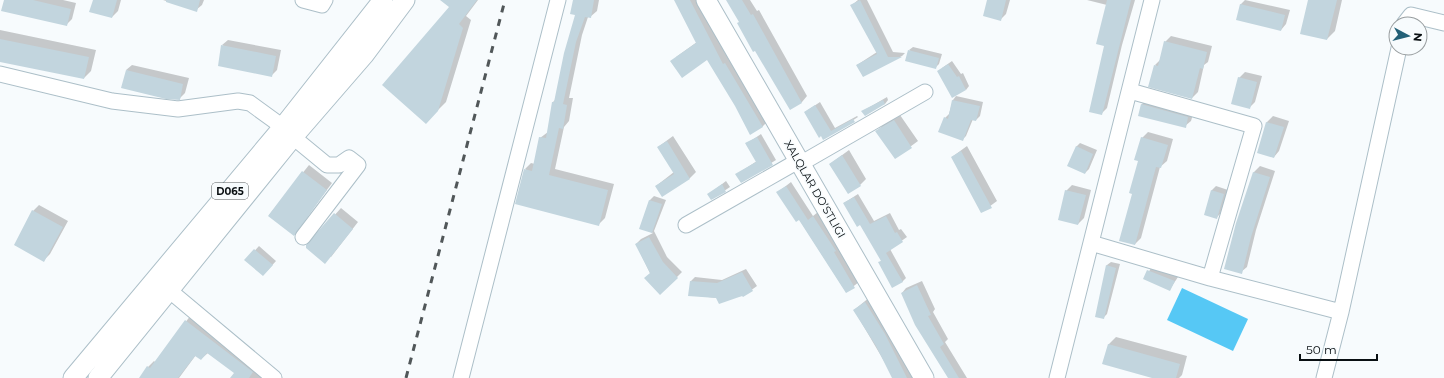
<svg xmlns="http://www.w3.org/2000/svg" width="1444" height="378" font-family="Montserrat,sans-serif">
<rect width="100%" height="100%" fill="#f7fbfd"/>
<!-- water -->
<path fill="#56c8f5" d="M1182 288 1248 319 1233 351 1167 320Z"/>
<!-- shadow -->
<path fill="#0003" d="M5 0H63L76 3 72 19 66 25Z
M94 0H121L118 11 112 17Z
M163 0H204L202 5 196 10Z
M442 0H478L466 16 471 20 446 102 426 122 451 6Z
M574 0H599L597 11 590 17H588L582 35 569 98H573L569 121 564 127 555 169 614 184 605 218 599 224 525 169 531 163 535 164 540 138 548 132 553 102 555 100 576 15Z
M675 0H697L729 60 731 59 767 122 762 127 708 58 676 57 697 42Z
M727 0H750L757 11 759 10 807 96 802 102 790 108Z
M858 0H867L893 52 905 53 902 56 863 76 857 65 877 52 852 5Z
M989 0H1010L1006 14 1000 20Z
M1087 0H1135L1122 45 1107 108 1101 114 1107 5Z
M1245 0 1290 10 1286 24 1281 30 1240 5Z
M1309 0H1342L1335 31 1327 39Z
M0 30 96 50 91 71 84 78 0 61Z
M1171 36 1212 46 1208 62 1204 65 1198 92 1192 98 1155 65 1160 60 1165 42Z
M228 40 281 50 277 70 272 75 222 45Z
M913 47 942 54 939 64 935 68 909 50Z
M952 61 961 74 963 73 969 86 966 90 942 68Z
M132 65 189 78 185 93 179 99 126 70Z
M1245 72 1262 76 1255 102 1249 108 1239 78Z
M956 96 983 102 980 116 976 120 973 119 966 136 962 140 945 118 949 114 953 100Z
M887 97 888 100 885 104 863 111Z
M1148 98 1194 111 1191 121 1185 126 1140 115 1142 104Z
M820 102 835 128 857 116 858 117 824 139 805 112Z
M900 115 918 141 895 158 877 131 883 125Z
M1273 116 1289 121 1279 151 1274 157 1258 152 1267 122Z
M1148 132 1173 139 1167 161 1160 167 1141 238 1135 244 1134 193 1142 138Z
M761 134 776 160 741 182 737 174 757 161 746 144Z
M673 136 696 172 690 178 662 195 656 186 674 172 658 147Z
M1080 143 1097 150 1089 169 1085 173 1076 147Z
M967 146 997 201 982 212 952 157Z
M849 150 866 179 860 185 830 164Z
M309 165 332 183 294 234 269 215Z
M1260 166 1275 171 1256 230 1247 267 1241 272 1237 223 1254 172Z
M726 181 730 187 712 199 709 194Z
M791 182 813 216 818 212 859 282 846 292 799 219 778 192Z
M1072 185 1091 190 1084 218 1078 224 1066 191Z
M1216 186 1228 190 1220 214 1217 217 1205 214 1212 190Z
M858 194 874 221 890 213 899 230 901 229 907 237 890 249 906 278 902 282 879 263 882 260 860 224 844 203Z
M654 196 666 200 654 231 667 257 682 272 660 294 636 244 641 239 653 233 640 228 650 200Z
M39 205 68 221 50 254 44 260 15 245 33 211Z
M341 208 358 222 331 257 307 246Z
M259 246 276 261 267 271 246 260Z
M1111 262 1120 264 1107 314 1103 318 1107 265Z
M1152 266 1178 277 1170 289 1145 279Z
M746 269 757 286 743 296 717 298 689 295 691 281 695 277 722 280Z
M922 281 935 309 933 312 948 339 945 342 967 378H949L902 293 906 288Z
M870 297 918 378H894L854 310Z
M191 315 274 378H231L236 373 208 353 201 359 196 355 179 378H140L148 367 154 361 155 362Z
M1116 337 1187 356 1182 375 1179 378H1156L1108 345Z"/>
<!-- building -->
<path fill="#c2d5de" d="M4 0H33L71 9 67 26 1 11Z
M93 0H117L112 18 89 12Z
M166 0H200L197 12 166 2Z
M440 0H477L459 24 463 28 438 111 426 124 382 85 449 7Z
M573 0H594L591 18 585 17 576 42 563 104 567 105 563 129 559 128 549 175 608 190 599 226 515 204 524 169 532 171 539 137 546 138 552 102H554L564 53 575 15 570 14Z
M674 0H690L723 64 725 63 763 127 750 135 735 106 707 60 682 78 670 61 696 43Z
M726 0H742L751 15 753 14 802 103 790 110 755 51 753 52 737 23 739 22Z
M860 0 888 57H902L863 77 856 65 877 54 850 5Z
M987 0H1006L1001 21 983 16Z
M1107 0H1131L1102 115 1089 112 1104 46 1096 44Z
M1308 0H1337L1327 40 1300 34Z
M1240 4 1285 15 1281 31 1236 20Z
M0 39 89 57 84 79 0 62Z
M1164 41 1207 52 1203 69 1200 68 1192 99 1148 87 1154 65 1158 66Z
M221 45 276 56 272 77 218 66Z
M908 50 939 58 936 69 905 61Z
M948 64 957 77 959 76 966 90 952 98 937 71Z
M126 70 183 84 180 100 166 99 121 88Z
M1238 77 1257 82 1250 109 1231 104Z
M883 100 885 104 865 116 861 111Z
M952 100 980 106 976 121 971 120 963 141 938 132 944 117 948 119Z
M1141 104 1188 117 1186 128 1138 116Z
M815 105 831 131 853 119 855 122 823 140 821 136 819 138 804 112Z
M894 120 912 148 895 159 875 131Z
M1266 122 1284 127 1274 158 1257 153Z
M757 137 773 165 741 183 735 174 756 162 745 143Z
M1141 137 1168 145 1161 168 1156 167 1135 245 1119 241 1132 194 1129 193 1138 161 1134 160Z
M667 141 690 179 662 197 655 186 674 174 657 147Z
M1076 146 1093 154 1085 174 1067 166Z
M961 151 992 208 981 213 951 157Z
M842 155 861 186 848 194 829 164Z
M302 171 327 190 294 236 268 216Z
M1253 172 1270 177 1251 237 1242 274 1224 269 1236 223Z
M722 184 726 192 711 200 707 194Z
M786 186 808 220 813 216 836 251 834 252 855 288 846 293 799 220 796 222 776 192Z
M1065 190 1086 195 1078 225 1058 220Z
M1211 190 1224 194 1217 219 1204 215Z
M854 197 870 224 886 216 895 233 897 232 903 242 886 253 903 282 892 288 878 262 881 261 860 225 857 227 843 203Z
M649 200 662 204 652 233 639 229Z
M32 210 63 227 44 262 14 245Z
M334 213 353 229 325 264 306 248V245Z
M649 237 663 262 678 278 660 295 644 278 650 273 635 244Z
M254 249 273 265 263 276 244 260Z
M1106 265 1116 268 1104 319 1095 317Z
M1147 270 1175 281 1170 291 1143 279Z
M742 272 753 291 743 297 742 296 719 304 716 298 688 296 690 281 717 283Z
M917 285 931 315 928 316 944 344 940 347 959 378H948L915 325 901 293Z
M865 302 885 334 907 378H892L876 346 853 310Z
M185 320 253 372 249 378H230L234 373 207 353 201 360 195 356 178 378H139L147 366 150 368Z
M1108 344 1180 364 1176 378H1152L1102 364Z"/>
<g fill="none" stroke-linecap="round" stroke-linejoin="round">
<!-- minor casing -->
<g stroke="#acbfc8" stroke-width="17">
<path id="minor" d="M303 0 322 5 325 0
M1404 24 1411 15 1444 23
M0 74 112 101 178 109 238 101 250 103 283 127
M1130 91 1254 126 1210 278
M293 137 327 165H339L349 158 358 165 303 237
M800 164 925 92
M686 225 798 161
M1091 243 1210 278 1341 312
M170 291 274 378
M461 378 558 0
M1057 378 1152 0
M1324 378 1341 312 1399 48"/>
</g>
<!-- major casing -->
<g stroke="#acbfc8" stroke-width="21">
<path id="major" d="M706 0 924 378
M73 378 283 127 383 0
M98 378 293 137 364 55 405 0"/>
</g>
<!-- minor -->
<use href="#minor" stroke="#fff" stroke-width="15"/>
<!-- major -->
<use href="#major" stroke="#fff" stroke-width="19"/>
<!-- rail -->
<path stroke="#515759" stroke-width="3" stroke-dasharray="7 7" stroke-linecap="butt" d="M406 378 505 0"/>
</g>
<g text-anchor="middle" stroke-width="3" stroke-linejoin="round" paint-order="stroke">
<!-- shield labels -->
<rect fill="#f7fbfd" stroke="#505658" stroke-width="1" x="212" y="183" width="36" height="16" rx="3"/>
<g font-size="10" font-weight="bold" fill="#090f12">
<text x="230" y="195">D065</text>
</g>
<!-- street labels -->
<g font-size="11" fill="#090f12" stroke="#f7fbfd">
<text transform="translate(815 189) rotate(60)" y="4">XALQLAR DO’STLIGI</text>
</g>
</g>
<!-- north arrow -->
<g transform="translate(1408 36) rotate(97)"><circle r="19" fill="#f7fbfd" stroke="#989d9f"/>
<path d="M0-3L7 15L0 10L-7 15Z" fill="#236077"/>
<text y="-6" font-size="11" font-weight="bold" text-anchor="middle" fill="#090f12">N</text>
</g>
<!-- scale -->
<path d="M1300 354v6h77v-6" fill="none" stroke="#090f12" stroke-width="2"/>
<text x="1306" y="354" font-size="12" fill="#090f12" stroke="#f7fbfd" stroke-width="3" paint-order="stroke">50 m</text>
</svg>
